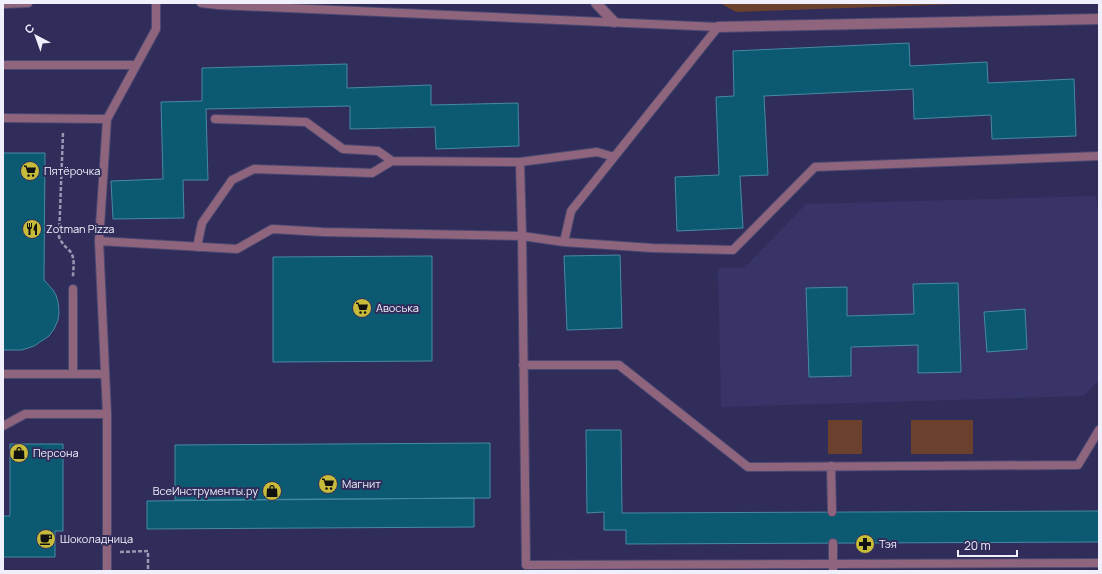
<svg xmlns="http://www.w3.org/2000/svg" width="1102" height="574" font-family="Manrope,sans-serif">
<rect width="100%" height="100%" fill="#302d5a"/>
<!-- built -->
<path fill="#383468" d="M1096 196 1097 207 1099 213V380L1083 396 721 407 718 268H744L806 204Z"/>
<!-- green -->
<path fill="#6b412e" d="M720 3H989L736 12Z
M828 420H862V454H828Z
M911 420H973V454H911Z"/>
<!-- building -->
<path fill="#0b5a72" stroke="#468aa3" d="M909 43 910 66 987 62 988 83 1074 79 1076 136 992 139 991 115 914 119 913 89 764 96 768 175 740 176 743 228 677 231 675 177 719 175 716 97 734 96 733 51Z
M347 64V88L431 85V105L518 103 519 146 436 149 435 127 350 129V106L206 109 208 180H183L184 218 113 219 111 181 163 179 161 102 202 101V68Z
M3 153H45L44 280 53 290 56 295 58 302 59 312 58 320 54 329 49 336 34 346 22 350H3Z
M620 255 622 328 567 330 564 256Z
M432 256V361L273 362V257Z
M958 283 961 372 918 373V345L851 347V376L809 377 806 288 847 287V316L914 314 913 284Z
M1025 309 1027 349 987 352 984 312Z
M586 430H621L622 513 1099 511V542L626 544V530H604V512L587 513Z
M490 443V498L175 500V445Z
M10 444H63V531H55V557H3V516H10Z
M474 498V527L147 529V501Z"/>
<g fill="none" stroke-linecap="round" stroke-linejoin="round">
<!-- lane casing -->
<g stroke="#4b4871" stroke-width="10">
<path id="lane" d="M201 3 218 5 718 27
M3 4 28 3
M3 65H136
M3 118 107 119
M215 119 306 122 343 149 378 151 392 161 520 162 522 236 526 565 1099 563
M520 162 597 152 614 157
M99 241 237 249 272 229 323 232 522 236 564 242 652 248 733 250 815 167 1099 156
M564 242 571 211 718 27
M197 247 202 223 232 180 254 169 372 173 392 161
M523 365H619L748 467 1078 465 1099 430
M3 374H73V289
M73 374H105
M3 426 25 414H107
M831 466 832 512
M107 571V414L99 241 107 119 156 29V3
M833 571V543"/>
</g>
<!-- street casing -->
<g stroke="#4b4871" stroke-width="12">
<path id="street" d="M596 3 614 22
M718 27 1099 19"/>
</g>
<!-- path -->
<path stroke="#9998b3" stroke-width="2.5" stroke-dasharray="4 2" stroke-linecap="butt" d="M63 133 59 237C62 244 65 246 69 250 76 257 73 269 73 277
M120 552 148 551V571"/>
<!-- lane -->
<use href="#lane" stroke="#8f657d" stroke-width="8"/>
<!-- street -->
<use href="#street" stroke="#8f657d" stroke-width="10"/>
</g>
<!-- icons -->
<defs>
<g id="supermarket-disc" transform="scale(1)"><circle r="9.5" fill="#c7bb3c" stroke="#302d5a"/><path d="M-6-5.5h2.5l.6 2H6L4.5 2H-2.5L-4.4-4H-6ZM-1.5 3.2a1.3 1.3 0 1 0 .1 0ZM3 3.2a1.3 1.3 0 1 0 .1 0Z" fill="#111"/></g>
<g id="restaurant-disc" transform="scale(1)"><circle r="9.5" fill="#c7bb3c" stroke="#302d5a"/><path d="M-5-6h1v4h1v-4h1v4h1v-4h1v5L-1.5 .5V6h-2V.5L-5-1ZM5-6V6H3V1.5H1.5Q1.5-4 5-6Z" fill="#111"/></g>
<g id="shop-disc" transform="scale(1)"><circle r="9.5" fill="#c7bb3c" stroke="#302d5a"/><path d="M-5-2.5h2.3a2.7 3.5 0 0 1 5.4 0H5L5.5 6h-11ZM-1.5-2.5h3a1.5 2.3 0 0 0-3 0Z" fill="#111"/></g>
<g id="cafe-disc" transform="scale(1)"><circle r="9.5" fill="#c7bb3c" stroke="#302d5a"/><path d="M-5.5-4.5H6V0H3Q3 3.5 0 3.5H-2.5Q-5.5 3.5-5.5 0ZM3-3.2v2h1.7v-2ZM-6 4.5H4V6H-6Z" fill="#111"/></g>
<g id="pharmacy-disc" transform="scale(1)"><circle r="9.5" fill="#c7bb3c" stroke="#302d5a"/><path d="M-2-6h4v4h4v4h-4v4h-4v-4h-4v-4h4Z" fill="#111"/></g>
</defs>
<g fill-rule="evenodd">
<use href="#supermarket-disc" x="30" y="171"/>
<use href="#restaurant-disc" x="32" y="229"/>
<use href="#supermarket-disc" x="362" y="308"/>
<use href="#shop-disc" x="19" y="453"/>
<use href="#supermarket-disc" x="328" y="484"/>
<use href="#shop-disc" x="272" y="491"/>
<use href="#cafe-disc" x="46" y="539"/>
<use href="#pharmacy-disc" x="865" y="544"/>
</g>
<g text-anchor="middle" stroke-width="4" stroke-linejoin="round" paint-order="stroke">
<!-- poi labels -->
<g font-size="11" fill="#eff0fc" stroke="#302d5a" text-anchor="start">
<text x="44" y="175">Пятёрочка</text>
<text x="46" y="233">Zotman Pizza</text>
<text x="376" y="312">Авоська</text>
<text x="33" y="457">Персона</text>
<text x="342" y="488">Магнит</text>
<text x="258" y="495" text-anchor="end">ВсеИнструменты.ру</text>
<text x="60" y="543">Шоколадница</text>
<text x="879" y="548">Тэя</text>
</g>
</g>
<!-- border -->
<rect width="1102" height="574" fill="none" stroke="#eff0fc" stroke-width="8"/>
<!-- north arrow -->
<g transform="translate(36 36) rotate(319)" stroke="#302d5a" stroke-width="3" paint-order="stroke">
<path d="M0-3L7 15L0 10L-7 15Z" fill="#eff0fc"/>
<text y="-6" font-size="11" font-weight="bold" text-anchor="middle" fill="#eff0fc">С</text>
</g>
<!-- scale -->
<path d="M958 550v6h59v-6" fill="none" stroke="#eff0fc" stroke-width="2"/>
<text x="964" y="550" font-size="12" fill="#eff0fc" stroke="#302d5a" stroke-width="3" paint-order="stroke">20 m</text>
</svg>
